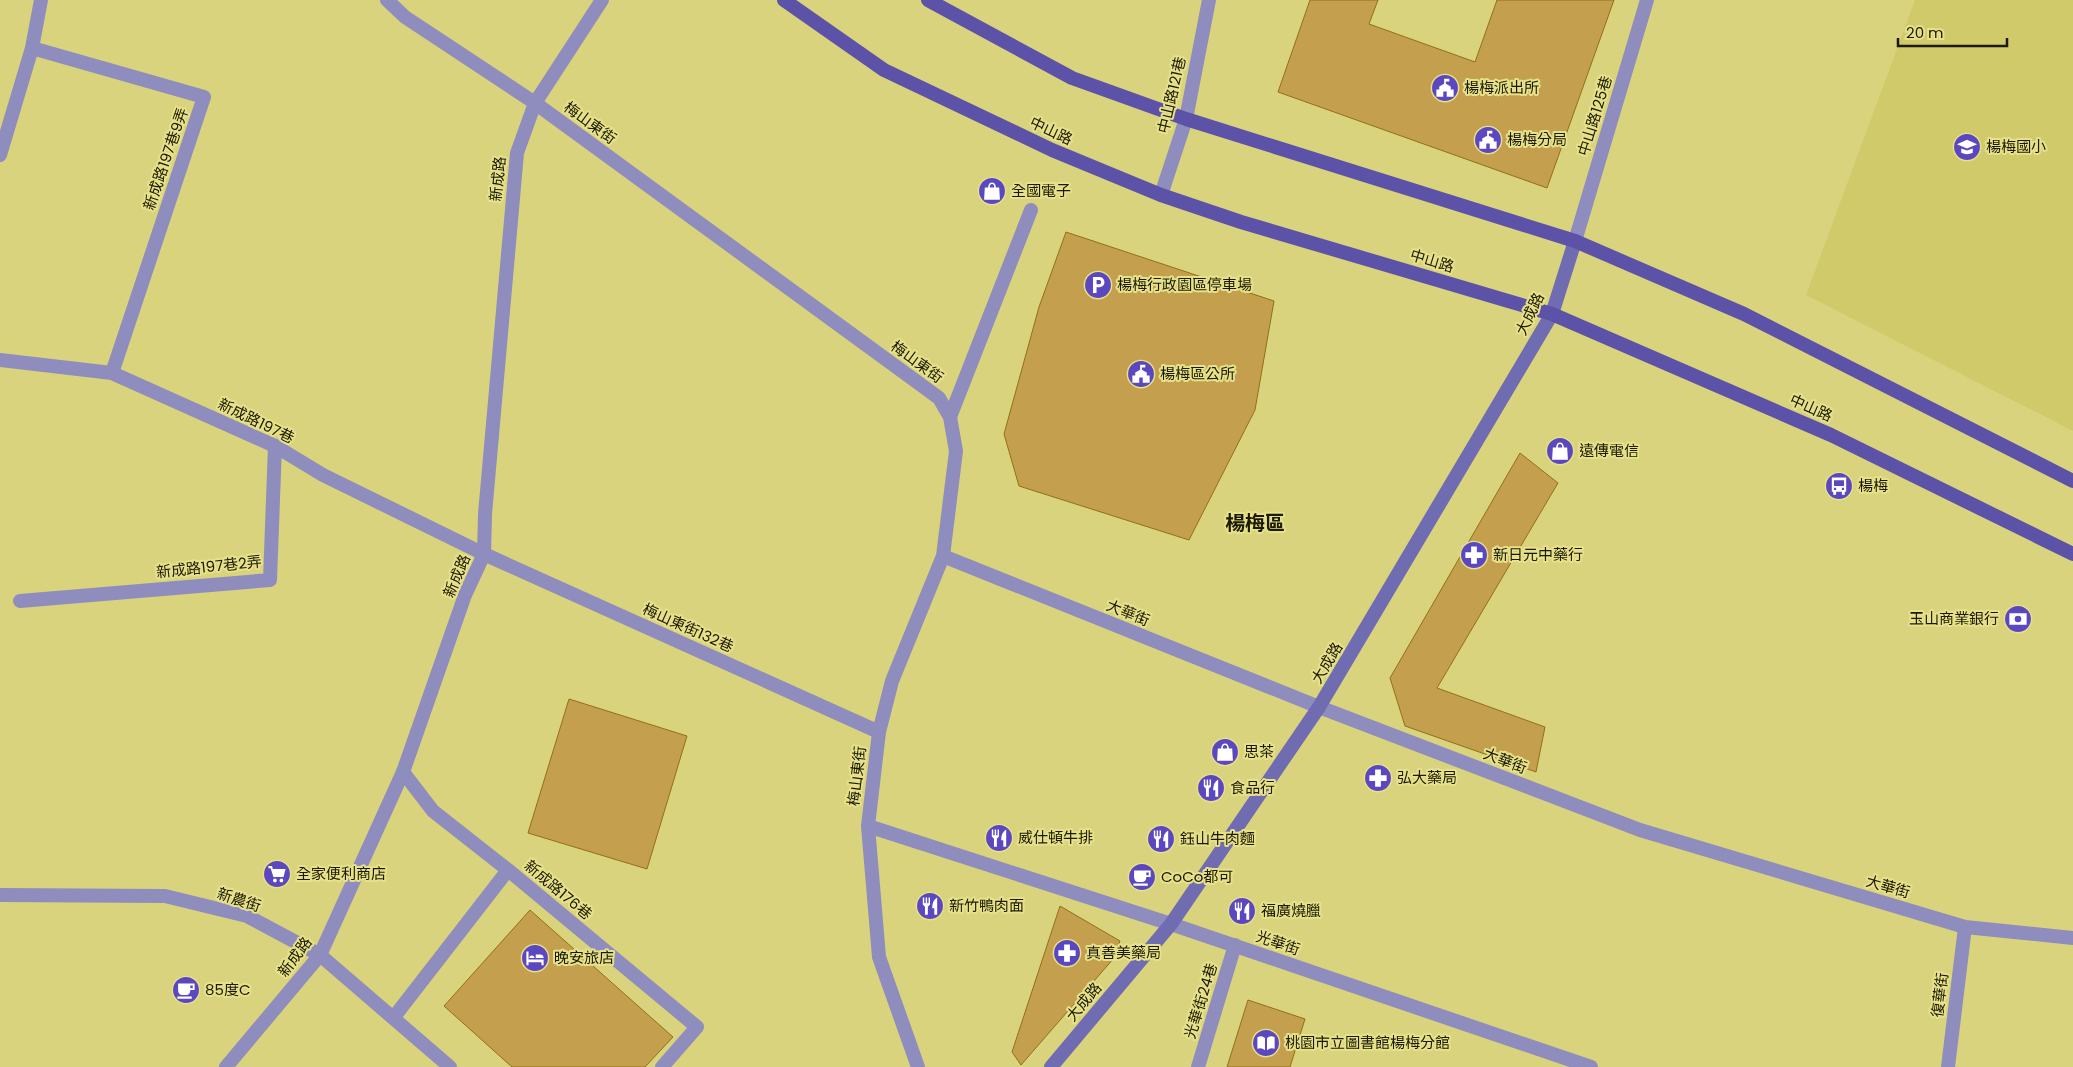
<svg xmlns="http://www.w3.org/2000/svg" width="2073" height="1067" font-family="Poppins,'Noto Sans TC',sans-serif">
<rect width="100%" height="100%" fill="#d9d37d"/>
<!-- built -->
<path fill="#d1ca6b" d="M1915 0H2073V431L1806 295Z"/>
<!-- building -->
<path fill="#c39f4e" stroke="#927015" d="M1310 0H1378L1369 24 1475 62 1497 0H1614L1547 188 1278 92Z
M1066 232 1274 301 1255 410 1189 540 1019 486 1004 434 1039 307Z
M1520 453 1558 483 1437 688 1545 727 1536 772 1405 726 1390 678Z
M569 699 687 736 647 869 528 833Z
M1060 906 1120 941 1114 958 1021 1065 1012 1052Z
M530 910 673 1037 645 1067H512L444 1006Z
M1248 1000 1305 1019 1290 1067H1227Z"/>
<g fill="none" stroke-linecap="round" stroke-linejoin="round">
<!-- service -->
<path stroke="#8e8dbd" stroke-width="14" d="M32 48 204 97 112 373
M0 155 32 48 41 0
M950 417 1031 210
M484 554 879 732
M20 601 270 580 275 446
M403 772 433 811 508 870 697 1027 662 1067
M394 1017 508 870"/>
<!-- minor -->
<path stroke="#8e8dbd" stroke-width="14" d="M387 0 405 17 535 103 939 398 950 417 956 451 943 556 892 681 879 732 868 826 879 957 918 1067
M1161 195 1186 119 1209 0
M1575 241 1647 0
M0 360 112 373 275 446 323 475 484 554
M943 556 1319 707 1640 830 1965 927 2073 938
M868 826 1171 924 1591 1067
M226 1067 320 955 403 772 465 595 484 554 485 514 517 153 535 103 602 0
M1198 1067 1235 945
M1948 1067 1965 927"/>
<!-- tertiary -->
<path stroke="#8e8dbd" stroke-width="14" d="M0 895 165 896 247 916 320 955 450 1067"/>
<!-- secondary -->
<path stroke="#706cb2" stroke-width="14" d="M1051 1067 1171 924 1319 707 1552 314 1575 241"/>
<!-- primary -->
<path stroke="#5c53a9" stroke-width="14" d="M784 0 884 70 1052 150 1161 195 1241 222 1552 314 1831 435 2073 554
M928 0 1072 78 1186 119 1575 241 1744 314 2073 481"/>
</g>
<!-- icons -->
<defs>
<g id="civic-disc" transform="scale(1.4375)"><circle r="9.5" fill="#5b47bf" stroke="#e6e18a"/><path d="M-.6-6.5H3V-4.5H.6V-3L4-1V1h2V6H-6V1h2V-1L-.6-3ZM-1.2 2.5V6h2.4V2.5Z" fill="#fff"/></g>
<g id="school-disc" transform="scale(1.4375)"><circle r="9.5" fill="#5b47bf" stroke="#e6e18a"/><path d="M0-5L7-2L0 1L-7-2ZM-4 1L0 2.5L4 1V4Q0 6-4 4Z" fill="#fff"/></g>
<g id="shop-disc" transform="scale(1.4375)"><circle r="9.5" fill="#5b47bf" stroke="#e6e18a"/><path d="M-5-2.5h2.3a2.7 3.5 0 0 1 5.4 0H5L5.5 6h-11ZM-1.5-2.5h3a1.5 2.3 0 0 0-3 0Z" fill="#fff"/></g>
<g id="parking-disc" transform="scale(1.4375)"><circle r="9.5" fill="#5b47bf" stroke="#e6e18a"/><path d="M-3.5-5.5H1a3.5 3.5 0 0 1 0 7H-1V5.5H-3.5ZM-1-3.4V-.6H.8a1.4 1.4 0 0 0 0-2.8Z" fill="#fff"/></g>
<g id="bus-disc" transform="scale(1.4375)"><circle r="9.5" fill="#5b47bf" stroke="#e6e18a"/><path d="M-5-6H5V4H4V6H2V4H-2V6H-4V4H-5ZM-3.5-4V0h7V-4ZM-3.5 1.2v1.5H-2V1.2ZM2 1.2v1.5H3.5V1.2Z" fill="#fff"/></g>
<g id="pharmacy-disc" transform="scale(1.4375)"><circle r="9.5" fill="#5b47bf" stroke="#e6e18a"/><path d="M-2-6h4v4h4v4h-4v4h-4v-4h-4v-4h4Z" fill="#fff"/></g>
<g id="bank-disc" transform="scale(1.4375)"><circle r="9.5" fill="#5b47bf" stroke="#e6e18a"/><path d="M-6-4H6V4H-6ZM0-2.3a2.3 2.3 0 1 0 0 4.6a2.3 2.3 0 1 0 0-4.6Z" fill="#fff"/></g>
<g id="restaurant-disc" transform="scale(1.4375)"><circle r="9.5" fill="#5b47bf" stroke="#e6e18a"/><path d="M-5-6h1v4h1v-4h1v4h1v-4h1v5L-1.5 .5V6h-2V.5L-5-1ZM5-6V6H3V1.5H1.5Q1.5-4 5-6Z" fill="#fff"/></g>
<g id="supermarket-disc" transform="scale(1.4375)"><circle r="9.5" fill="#5b47bf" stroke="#e6e18a"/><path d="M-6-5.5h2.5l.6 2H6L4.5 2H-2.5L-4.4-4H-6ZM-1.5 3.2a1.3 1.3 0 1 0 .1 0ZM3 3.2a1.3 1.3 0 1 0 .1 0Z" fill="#fff"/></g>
<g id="cafe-disc" transform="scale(1.4375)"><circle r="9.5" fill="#5b47bf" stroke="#e6e18a"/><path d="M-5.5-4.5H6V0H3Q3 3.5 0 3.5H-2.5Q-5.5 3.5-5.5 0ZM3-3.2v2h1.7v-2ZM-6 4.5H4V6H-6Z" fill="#fff"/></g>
<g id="hotel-disc" transform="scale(1.4375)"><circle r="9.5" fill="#5b47bf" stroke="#e6e18a"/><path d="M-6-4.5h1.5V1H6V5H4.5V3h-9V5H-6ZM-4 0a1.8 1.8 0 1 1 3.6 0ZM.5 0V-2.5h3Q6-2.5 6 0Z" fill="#fff"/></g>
<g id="library-disc" transform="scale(1.4375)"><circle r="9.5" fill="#5b47bf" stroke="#e6e18a"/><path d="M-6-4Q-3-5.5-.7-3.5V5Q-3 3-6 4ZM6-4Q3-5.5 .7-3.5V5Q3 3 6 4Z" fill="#fff"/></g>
</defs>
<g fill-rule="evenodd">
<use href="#civic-disc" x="1445" y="88"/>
<use href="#civic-disc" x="1488" y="140"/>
<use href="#school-disc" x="1967" y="147"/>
<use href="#shop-disc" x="992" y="191"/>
<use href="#parking-disc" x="1098" y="285"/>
<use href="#civic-disc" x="1141" y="374"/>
<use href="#shop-disc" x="1560" y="451"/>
<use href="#bus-disc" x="1839" y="486"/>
<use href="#pharmacy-disc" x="1474" y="555"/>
<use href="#bank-disc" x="2018" y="619"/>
<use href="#shop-disc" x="1225" y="752"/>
<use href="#pharmacy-disc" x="1378" y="778"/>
<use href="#restaurant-disc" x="1211" y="788"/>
<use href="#restaurant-disc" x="999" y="838"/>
<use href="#restaurant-disc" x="1161" y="839"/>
<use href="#supermarket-disc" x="277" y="874"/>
<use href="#cafe-disc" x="1142" y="877"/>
<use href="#restaurant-disc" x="930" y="906"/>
<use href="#restaurant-disc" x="1242" y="911"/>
<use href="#pharmacy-disc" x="1067" y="953"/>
<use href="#hotel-disc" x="535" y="958"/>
<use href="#cafe-disc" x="186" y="990"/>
<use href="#library-disc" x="1266" y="1043"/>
</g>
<g text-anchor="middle" stroke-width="4" stroke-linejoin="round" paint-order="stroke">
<!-- poi labels -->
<g font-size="15" fill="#1b1900" stroke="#e6e18a" text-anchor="start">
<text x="1464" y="93">楊梅派出所</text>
<text x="1507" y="145">楊梅分局</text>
<text x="1986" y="152">楊梅國小</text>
<text x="1011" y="196">全國電子</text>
<text x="1117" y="290">楊梅行政園區停車場</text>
<text x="1160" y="379">楊梅區公所</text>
<text x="1579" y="456">遠傳電信</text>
<text x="1858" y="491">楊梅</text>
<text x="1493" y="560">新日元中藥行</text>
<text x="1999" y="624" text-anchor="end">玉山商業銀行</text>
<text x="1244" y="757">思茶</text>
<text x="1397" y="783">弘大藥局</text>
<text x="1230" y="793">食品行</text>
<text x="1018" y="843">威仕頓牛排</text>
<text x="1180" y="844">鈺山牛肉麵</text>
<text x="296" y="879">全家便利商店</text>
<text x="1161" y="882">CoCo都可</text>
<text x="949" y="911">新竹鴨肉面</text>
<text x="1261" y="916">福廣燒臘</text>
<text x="1086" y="958">真善美藥局</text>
<text x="554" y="963">晚安旅店</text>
<text x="205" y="995">85度C</text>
<text x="1285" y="1048">桃園市立圖書館楊梅分館</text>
</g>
<!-- street labels -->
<g font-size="15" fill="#1b1900" stroke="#e6e18a">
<text transform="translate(1172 95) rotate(-77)" y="5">中山路121巷</text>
<text transform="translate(1595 116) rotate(-73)" y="5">中山路125巷</text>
<text transform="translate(590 123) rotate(36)" y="5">梅山東街</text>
<text transform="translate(1051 131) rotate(25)" y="5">中山路</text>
<text transform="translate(166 159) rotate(-71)" y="5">新成路197巷9弄</text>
<text transform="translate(498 179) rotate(-84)" y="5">新成路</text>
<text transform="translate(1432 261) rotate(17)" y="5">中山路</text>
<text transform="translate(1530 314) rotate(-64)" y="5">大成路</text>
<text transform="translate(917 362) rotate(36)" y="5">梅山東街</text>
<text transform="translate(1811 408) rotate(24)" y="5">中山路</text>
<text transform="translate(256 421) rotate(26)" y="5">新成路197巷</text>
<text transform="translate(209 567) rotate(-6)" y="5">新成路197巷2弄</text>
<text transform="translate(457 576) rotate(-67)" y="5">新成路</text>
<text transform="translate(1128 613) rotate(22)" y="5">大華街</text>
<text transform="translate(688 628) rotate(24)" y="5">梅山東街132巷</text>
<text transform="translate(1327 663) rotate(-59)" y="5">大成路</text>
<text transform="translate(1505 761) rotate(21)" y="5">大華街</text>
<text transform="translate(857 776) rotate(-83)" y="5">梅山東街</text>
<text transform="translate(1888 887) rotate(16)" y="5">大華街</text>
<text transform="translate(558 890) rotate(40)" y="5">新成路176巷</text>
<text transform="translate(239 900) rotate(18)" y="5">新農街</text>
<text transform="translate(1278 943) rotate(19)" y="5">光華街</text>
<text transform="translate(295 957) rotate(-53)" y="5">新成路</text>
<text transform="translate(1940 995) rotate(-83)" y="5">復華街</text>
<text transform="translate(1201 1001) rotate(-73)" y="5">光華街24巷</text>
<text transform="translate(1084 1002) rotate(-50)" y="5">大成路</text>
</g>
<!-- district labels -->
<g font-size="20" font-weight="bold" fill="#1b1900" stroke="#e6e18a">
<text x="1255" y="530">楊梅區</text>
</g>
</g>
<!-- scale -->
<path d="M1898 38v8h109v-8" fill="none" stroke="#1b1900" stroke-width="2.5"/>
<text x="1906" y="38" font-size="15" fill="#1b1900" stroke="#e6e18a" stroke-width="4" paint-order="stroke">20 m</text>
</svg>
